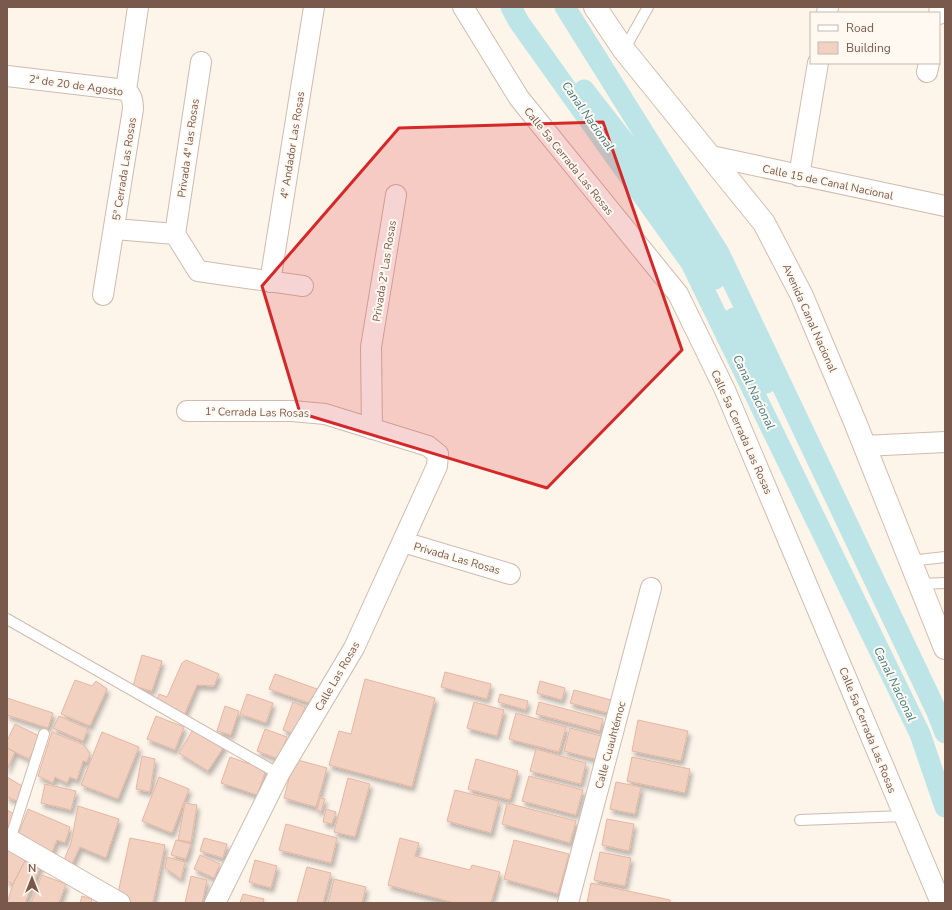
<svg xmlns="http://www.w3.org/2000/svg" width="952" height="910" font-family="'Nunito Sans',sans-serif">
<defs>
<filter id="shadow"><feDropShadow dx="2.5" dy="4.5" stdDeviation="2" flood-color="#0004"/></filter>
</defs>
<rect width="100%" height="100%" fill="#fdf4ea"/>
<g fill="none" stroke-linecap="round" stroke-linejoin="round">
<!-- canal -->
<path stroke="#bde5e8" stroke-width="21" d="M511 7 519 22 691 263 920 734 945 807
M565 7 719 253 936 710 945 733
M584 90 640 162 698 244 715 279
M734 318 766 383"/>
</g>
<!-- building -->
<path fill="#f3d1c1" stroke="#e6b6a1" filter="url(#shadow)" d="M142 655 162 661 152 691 133 686Z
M186 660 219 674 214 686 197 685 183 718 156 703 159 694 167 697 182 663Z
M445 672 491 684 487 699 441 687Z
M275 674 317 689 312 704 269 689Z
M365 679 435 698 412 787 329 765 339 731 351 734Z
M75 680 92 686 96 681 107 689 90 726 61 714Z
M540 681 565 688 562 700 537 693Z
M574 690 611 700 608 713 570 703Z
M247 694 273 703 266 723 240 714Z
M500 694 528 701 526 710 498 702Z
M7 698 53 713 48 728 7 715Z
M293 702 305 707 295 734 283 730Z
M474 702 504 710 497 736 467 728Z
M539 702 603 719 600 731 536 714Z
M225 706 239 711 231 735 217 731Z
M516 713 566 727 559 752 509 739Z
M59 716 88 729 83 741 53 728Z
M156 716 184 727 175 750 147 739Z
M638 720 688 731 681 761 632 751Z
M15 724 41 737 29 759 7 748V741Z
M194 728 225 745 208 771 179 753Z
M570 728 601 736 595 759 564 751Z
M265 729 287 737 279 759 257 751Z
M52 732 84 745 90 754 87 762 83 761 77 780 70 777 67 783 55 777 53 783 38 776Z
M102 732 139 747 118 799 81 785Z
M7 748 15 752 7 770Z
M536 749 586 763 581 784 530 771Z
M142 756 155 759 150 792 136 789Z
M230 757 266 770 257 795 221 783Z
M632 757 690 769 685 793 627 781Z
M294 759 327 768 316 807 284 798Z
M476 759 518 771 510 800 468 789Z
M529 776 583 790 576 815 522 801Z
M7 777 22 786 17 801 7 797Z
M159 777 189 789 172 833 142 821Z
M348 778 370 784 355 837 334 832Z
M616 782 641 787 635 814 610 809Z
M45 784 76 791 71 810 41 803Z
M455 790 499 801 491 833 447 821Z
M320 798 325 799 321 812 317 810Z
M185 803 197 805 191 842 178 840Z
M507 803 576 821 570 843 502 824Z
M78 806 119 819 106 858 80 847 70 868 62 865 71 843Z
M28 809 70 827 65 843 57 840 51 855 18 835Z
M326 809 336 812 332 824 323 822Z
M7 810 14 814 9 830 7 829Z
M607 819 634 824 629 851 602 845Z
M286 824 337 838 331 863 279 850Z
M130 838 165 845 153 903H127L117 898Z
M204 838 227 844 223 858 200 851Z
M400 838 419 843 415 856 470 870 472 865 500 872 491 903H454L388 885Z
M176 840 191 844 186 859 171 855Z
M514 840 569 854 558 894 504 879Z
M7 843 28 855 13 884 7 881Z
M600 852 631 858 625 886 594 880Z
M28 855 42 863 25 903H7L13 884Z
M200 855 220 864 214 878 194 869Z
M167 857 185 862 181 879 165 868Z
M255 860 277 866 271 888 249 882Z
M307 867 331 873 323 903H297Z
M42 875 66 884 59 903H31Z
M191 876 207 880 202 903H185Z
M334 879 366 887 362 903H328Z
M591 883 670 900V903H587Z
M243 894 264 899 263 903H240Z
M82 896 92 899 91 903H80Z"/>
<g fill="none" stroke-linecap="round" stroke-linejoin="round">
<!-- lane casing -->
<g stroke="#d0bbae" stroke-width="12">
<path id="lane" d="M624 50 648 7
M910 561 945 557
M919 584 945 583
M7 619 279 774
M800 820 903 816
M10 840 44 734"/>
</g>
<!-- street casing -->
<g stroke="#d0bbae" stroke-width="22">
<path id="street" d="M463 7 519 98 678 294 725 390 941 903
M827 13 828 7
M939 14 940 7
M927 72 929 63
M7 76 126 90C132 96 133 101 133 109L103 295
M126 90 138 7
M711 156 945 206
M799 176 818 63
M115 229 175 234 198 271 303 286
M175 234 201 62
M270 282 314 7
M187 411H292L325 414 428 446 438 454 437 466 354 648 279 774 215 903
M372 429 371 347 396 195
M864 446 945 442
M403 542 510 574
M7 838 120 903
M568 903 651 588"/>
</g>
<!-- secondary casing -->
<g stroke="#d6bdae" stroke-width="24">
<path id="secondary" d="M595 7 624 50 764 223 802 296 855 422 945 648"/>
</g>
<!-- lane -->
<use href="#lane" stroke="#fff" stroke-width="10"/>
<!-- street -->
<use href="#street" stroke="#fff" stroke-width="20"/>
<!-- secondary -->
<use href="#secondary" stroke="#fff" stroke-width="22"/>
</g>
<!-- marked area -->
<path fill="#d62828" fill-opacity="0.2" stroke="#d62828" stroke-width="3" stroke-linejoin="round" d="M603 122 682 350 547 488 300 413 262 286 399 128Z"/>
<g text-anchor="middle" stroke-width="4" stroke-linejoin="round" paint-order="stroke">
<!-- street labels -->
<g font-size="11" fill="#79594c" stroke="#fff9f1">
<text transform="translate(76 85) rotate(8)" y="4">2ª de 20 de Agosto</text>
<text transform="translate(292 145) rotate(-81)" y="4">4º Andador Las Rosas</text>
<text transform="translate(188 148) rotate(-82)" y="4">Privada 4ª las Rosas</text>
<text transform="translate(569 161) rotate(51)" y="4">Calle 5a Cerrada Las Rosas</text>
<text transform="translate(124 169) rotate(-81)" y="4">5ª Cerrada Las Rosas</text>
<text transform="translate(828 182) rotate(12)" y="4">Calle 15 de Canal Nacional</text>
<text transform="translate(384 271) rotate(-81)" y="4">Privada 2ª Las Rosas</text>
<text transform="translate(810 318) rotate(66)" y="4">Avenida Canal Nacional</text>
<text transform="translate(257 412) rotate(1)" y="4">1ª Cerrada Las Rosas</text>
<text transform="translate(742 432) rotate(66)" y="4">Calle 5a Cerrada Las Rosas</text>
<text transform="translate(457 558) rotate(16)" y="4">Privada Las Rosas</text>
<text transform="translate(337 676) rotate(-60)" y="4">Calle Las Rosas</text>
<text transform="translate(868 730) rotate(68)" y="4">Calle 5a Cerrada Las Rosas</text>
<text transform="translate(610 745) rotate(-75)" y="4">Calle Cuauhtémoc</text>
</g>
<!-- water labels -->
<g font-size="12" font-style="italic" fill="#3e787e" stroke="#fff9f1">
<text transform="translate(588 116) rotate(55)" y="4">Canal Nacional</text>
<text transform="translate(754 392) rotate(64)" y="4">Canal Nacional</text>
<text transform="translate(895 684) rotate(64)" y="4">Canal Nacional</text>
</g>
</g>
<!-- border -->
<rect width="952" height="910" fill="none" stroke="#79594c" stroke-width="16"/>
<!-- legend -->
<rect x="810" y="12" width="130" height="52" fill="#fff9f1" stroke="#c9b9af"/>
<rect x="818" y="25" width="20" height="6" fill="#ffffff" stroke="#c9b9af"/>
<text x="846" y="32" font-size="12" fill="#79594c">Road</text>
<rect x="818" y="42" width="20" height="12" fill="#f3d1c1" stroke="#c9b9af"/>
<text x="846" y="52" font-size="12" fill="#79594c">Building</text>
<!-- north arrow -->
<g transform="translate(32 878)" stroke="#fff9f1" stroke-width="3" paint-order="stroke">
<path d="M0-3L7 15L0 10L-7 15Z" fill="#79594c"/>
<text y="-6" font-size="11" font-weight="bold" text-anchor="middle" fill="#79594c">N</text>
</g>
</svg>
